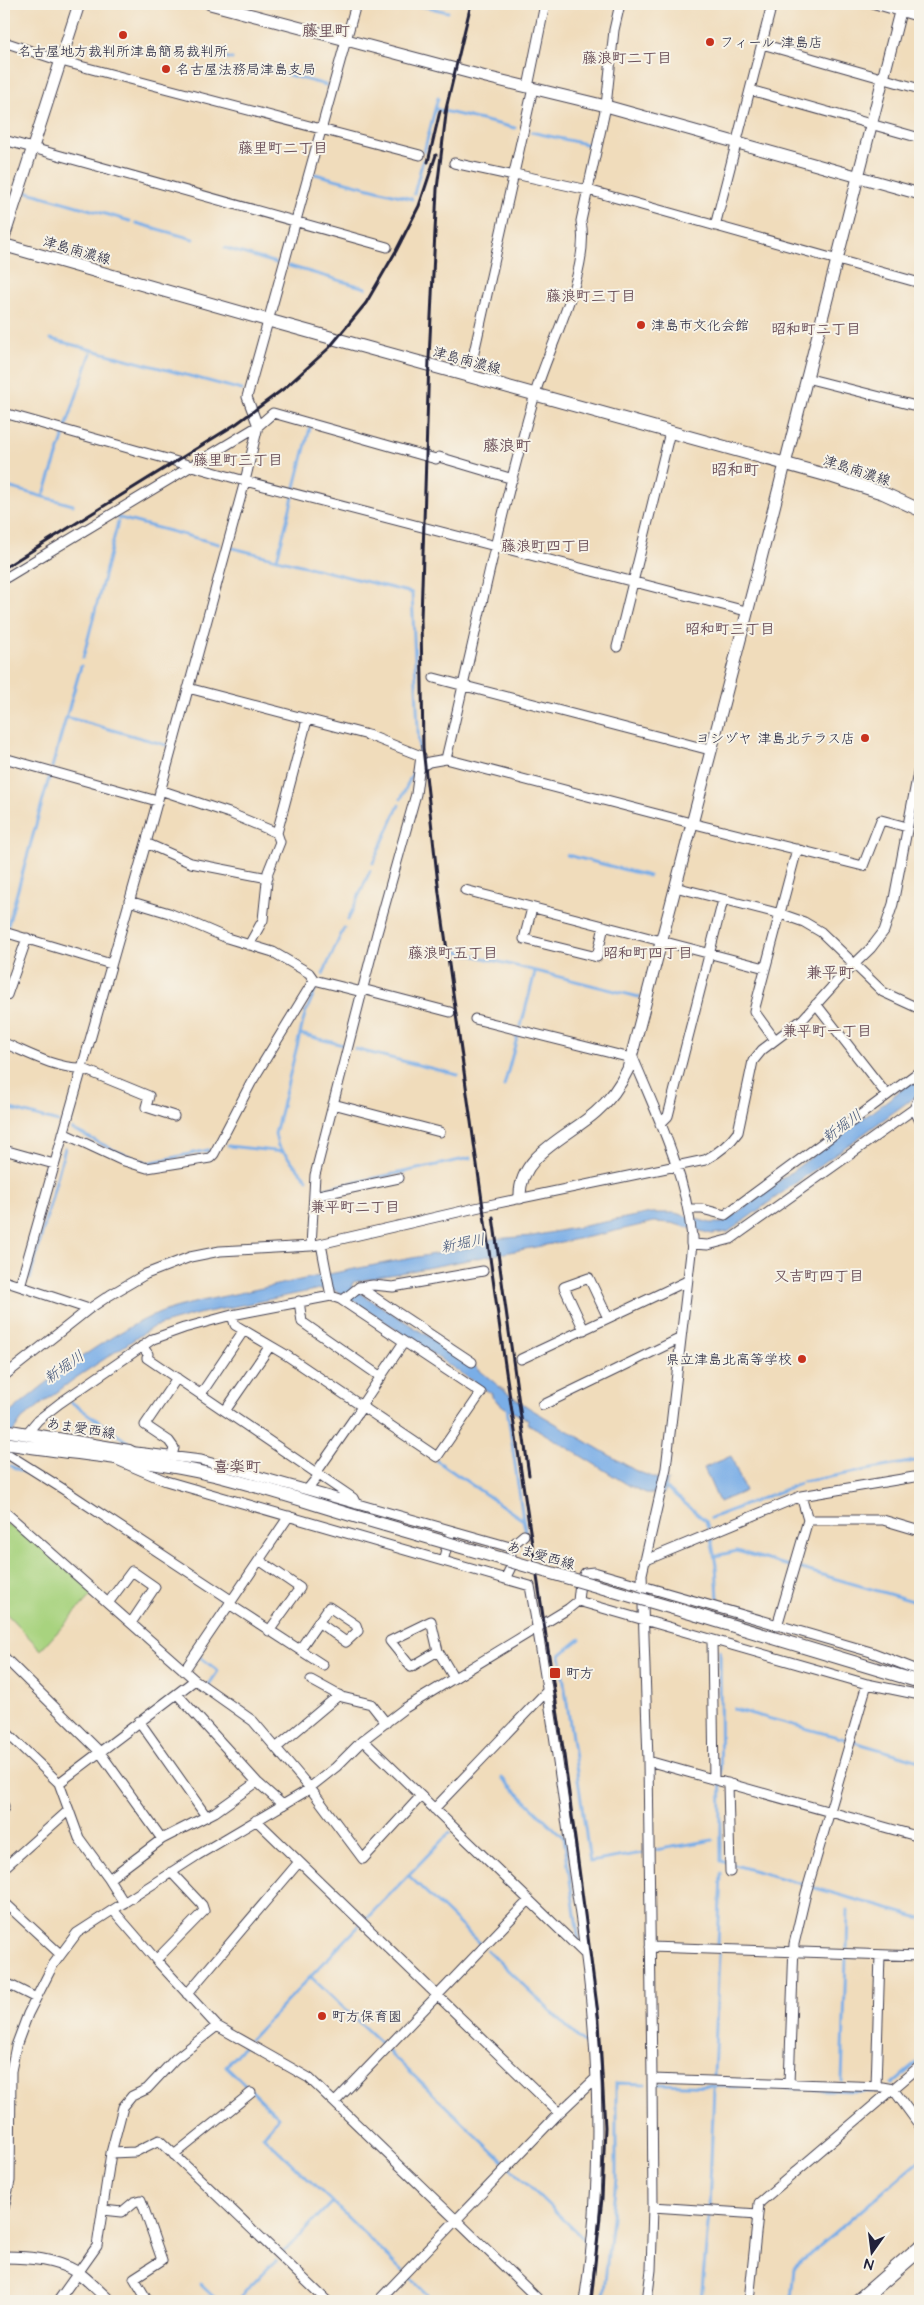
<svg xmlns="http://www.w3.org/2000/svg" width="924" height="2305" font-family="'Architects Daughter','Klee One',sans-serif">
<rect width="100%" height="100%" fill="#f7f3e8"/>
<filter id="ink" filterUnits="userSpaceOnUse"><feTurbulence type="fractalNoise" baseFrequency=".02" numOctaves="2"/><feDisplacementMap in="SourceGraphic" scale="10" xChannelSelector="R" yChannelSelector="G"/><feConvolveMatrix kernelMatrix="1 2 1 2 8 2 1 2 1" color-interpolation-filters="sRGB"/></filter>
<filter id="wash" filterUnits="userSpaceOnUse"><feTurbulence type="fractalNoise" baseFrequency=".0096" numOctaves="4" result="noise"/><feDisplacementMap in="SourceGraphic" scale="20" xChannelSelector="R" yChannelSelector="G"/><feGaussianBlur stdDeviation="1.12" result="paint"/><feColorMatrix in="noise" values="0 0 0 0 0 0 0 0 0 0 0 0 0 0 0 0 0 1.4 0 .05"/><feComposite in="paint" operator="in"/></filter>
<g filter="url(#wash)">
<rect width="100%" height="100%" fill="#f0dcbb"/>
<!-- green -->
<path fill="#a8d37f" stroke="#657a5d" d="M4 1522 34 1542 94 1592 41 1650 4 1611Z"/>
<!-- water -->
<path fill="#7aaee7" stroke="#4e6891" d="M920 1076V1093L728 1232 712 1234 671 1223 654 1222 598 1235 353 1282 352 1288 472 1364 507 1393 531 1409 636 1471 658 1479 668 1480 664 1494 646 1493 630 1486 527 1423 528 1420 504 1407 492 1397V1394L347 1296 331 1289H320L198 1314 153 1327 74 1379 22 1419 4 1445V1418C44 1383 101 1339 150 1317 182 1303 219 1298 253 1290 326 1274 399 1260 473 1247L491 1239 533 1236 651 1213H675L710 1223H723Z
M731 1456 745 1491 719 1502 704 1468Z"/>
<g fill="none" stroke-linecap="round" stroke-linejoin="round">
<!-- stream -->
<path stroke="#7aaee7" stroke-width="3" d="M413 4 448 12
M193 48 232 59
M273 71 326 85
M438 98 435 109 515 128
M531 132 590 145
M424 152 435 109
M315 174 412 199
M4 186 9 187
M28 192 130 221
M414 194 423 160
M136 223 193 239
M225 248 276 263
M289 266 366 288
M51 339 242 390
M66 427 92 350
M4 486 73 505
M294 491 310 428
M43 497 64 435
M116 517 219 544
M233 548 412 593 419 751
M277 559 293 497
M83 658 118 522
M66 717 166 745
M52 767 81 666
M401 799 417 763
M567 855 649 876
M373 863 399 805
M348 920 370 871
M8 925 49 778
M456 951 639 997
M323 974 344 928
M521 1026 535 972
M300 1034 343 1045
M355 1049 458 1075
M504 1086 518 1034
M4 1107 58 1122
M72 1129 118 1152 148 1163 208 1150
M228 1146 283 1152
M307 1179 278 1146 275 1134 305 1014 315 991
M322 1189 470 1158
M30 1279 65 1148
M4 1288 9 1289
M71 1402 129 1443
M507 1408 523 1520 527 1535
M437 1461 523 1520
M11 1466 39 1479
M803 1482 920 1460
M663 1485 706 1521 708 1528
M711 1518 799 1484
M711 1538 716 1565 718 1598
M715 1556 737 1551 789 1566
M798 1568 920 1603
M207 1589 223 1600
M580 1639 560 1655 590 1862 642 1853
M720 1651 721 1861 920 1918
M200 1657 218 1671 208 1686
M734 1709 845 1739
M854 1742 920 1761
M502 1778 564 1838 579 1942
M655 1850 713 1840
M408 1875 480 1944
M365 1920 450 1832
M718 1945 721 1874
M847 1948 848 1910
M487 1950 591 2050
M311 1977 383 2045
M250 2040 359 1926
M244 2046 226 2066 279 2117 263 2136 332 2202 283 2253
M388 2051 504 2162
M714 2076 719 1953
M842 2082 846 1957
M657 2084 884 2092
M892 2084 920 2060
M510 2168 588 2243
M332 2202 402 2271
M709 2208 714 2089
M408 2276 434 2301
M200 2284 218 2301
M236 2301 276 2260
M603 2301 616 2179V2083L645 2084
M701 2301 709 2213
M791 2301 794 2268 920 2160"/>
</g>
</g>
<g filter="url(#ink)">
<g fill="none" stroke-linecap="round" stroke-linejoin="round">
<!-- street casing -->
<g stroke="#413e4e" stroke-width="11">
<path id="street" d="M875 4 920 17
M4 42 61 61 420 155
M762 44 920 89
M528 87 545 4
M750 90 920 138
M4 140 387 247
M454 163 514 176
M515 174 588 190 920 283
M715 226 772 4
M469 375 533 88
M806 378 920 407
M4 413 245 481 746 611
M4 579 258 426 273 413 436 459 439 457 513 479
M617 647 670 432
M434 678 710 750
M188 688 368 735 421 756 416 794 377 933 315 1175 311 1246
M4 758 157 801
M446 759C475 637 500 514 535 394 549 345 591 271 581 221L606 106 614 30 620 4
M421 767 429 762 446 759 691 823 863 866 881 820 907 827
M160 790 229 813 277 833
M146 843 191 863 268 878
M675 887 781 914 804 922 821 932 883 992 920 1009
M465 890 765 968
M129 901 169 913 227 938 273 952 309 973 314 980 362 992
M532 908 524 939 597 957 604 926
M4 932 111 964
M249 945 263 920 268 872 280 842 277 833 307 720
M362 989 450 1012
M7 995 27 938
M816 1004 887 1095
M475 1019 631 1058
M775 1040 754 1011 797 849
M4 1043C28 1053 54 1068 81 1068L149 1096 146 1107 174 1116
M632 1055C657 1115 685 1171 692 1237
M333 1104 440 1132
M914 1109 920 1095
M660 1124 668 1116 723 900
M63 1133 121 1160 147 1168 210 1158 214 1154 251 1083 314 980
M4 1150 54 1164
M314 1196 399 1178
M689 1209H702L725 1215 920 1071
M321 1244 331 1296
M4 1281 89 1309
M20 1286 146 843 245 481 258 426 247 397 356 4
M359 1287 472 1362
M343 1300 359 1287 373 1285 393 1287 483 1271
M299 1301 302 1322 381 1377
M584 1330 564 1287 589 1278 608 1318
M142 1346 148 1354 147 1358 353 1498 356 1504
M521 1359 687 1281
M4 1376 89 1309 110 1295 146 1274 190 1257 220 1251 311 1246 484 1206 705 1160C718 1153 729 1145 738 1132L753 1061 762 1050 803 1019 840 978 871 948 884 931 893 904 920 762
M201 1394 244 1330
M543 1405 681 1338
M361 1406 404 1342
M225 1411 270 1346
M26 1434 38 1420 60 1403 153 1339 184 1328 232 1315 331 1296 340 1299 481 1393 437 1457 286 1355 235 1325 232 1315
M136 1452 201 1460 510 1547 512 1565 505 1579
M9 1455 63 1489 231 1600
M172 1456 174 1448 169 1441 145 1425 177 1378
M117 1460 166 1481 530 1586C546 1673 558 1760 570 1847 578 1903 588 1959 592 2015 600 2110 599 2207 584 2301
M316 1473 362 1407
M307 1490 319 1475
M4 1511 195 1680 59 1783
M808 1520H883L920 1531
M510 1547 524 1535
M259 1560 300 1588 269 1631
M443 1561 451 1531
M644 1561 801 1496 920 1476
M578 1601 867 1684 920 1695
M108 1603 132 1571 155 1587 131 1623
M229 1604 323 1665
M777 1626 808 1520 801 1496
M712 1640 714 1779
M300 1649 329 1607 356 1625 358 1631 346 1642 318 1622
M438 1651 411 1667 390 1641 431 1621 438 1651 454 1678
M4 1657 99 1751 162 1839
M184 1671 289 1516
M195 1680 253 1721 310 1788 363 1859 421 1796
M311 1680 342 1697 371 1704 386 1723
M177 1694 257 1782 283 1805
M139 1721 206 1816
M4 1730 59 1783 79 1838 109 1879 124 1903
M363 1740 585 1954
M276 1748 339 1695
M648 1761 920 1837
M728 1783 730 1872
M4 1806V1808
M434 1809 547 1691
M256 1820 559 2113
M4 1868 69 1810
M109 1879 162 1839 215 1812 257 1782
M4 1902 60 1954
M113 1910 158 1962 217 2026 309 2078 540 2301
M650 1947 920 1956
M156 1960 204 1911 202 1905 171 1872
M4 1982 36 1998
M187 1994 299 1862
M652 2079 882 2087 893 2089 920 2126
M789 2084 794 1944 806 1893 867 1684
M876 2087 880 1955
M335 2102 529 1900
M111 2153 135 2152 159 2140 327 2301
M174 2155 251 2093
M653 2207 758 2214 759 2203 920 2066
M4 2208 10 2181 11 2071 16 2046 28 2014 53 1965 77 1933 198 1855 303 1793 336 1767 363 1740 405 1708 568 1609 578 1601 580 1582 585 1573 594 1572 871 1652 920 1671
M103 2210 122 2212 134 2202 141 2200 162 2260 134 2278 146 2298 141 2301
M58 2301 97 2246 111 2153 123 2107 132 2096 147 2089 175 2059 217 2026
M378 2301 559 2113 596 2078
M647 2301 651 2270 653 2207 652 2079 648 1761 642 1574 666 1468 692 1244 708 1245 731 1239 914 1109 920 1121
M749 2301 758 2214"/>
</g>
<!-- secondary casing -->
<g stroke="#413e4e" stroke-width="13">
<path id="secondary" d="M210 4 486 77 606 106 920 194
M4 237 79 4
M520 1198C518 1155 568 1137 596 1112 610 1100 620 1086 628 1069L753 590 902 4
M692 1244V1237
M4 2257C29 2257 55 2259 77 2272 89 2280 99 2292 110 2301"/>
</g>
<!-- primary casing -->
<g stroke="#413e4e" stroke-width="14">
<path id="primary" d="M4 245 267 320 833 477 883 493 920 510
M4 1430 129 1451 147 1460
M4 1443C74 1454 145 1459 214 1475 271 1489 328 1509 385 1525
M697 1615 920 1682"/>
</g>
<!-- highway casing -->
<g stroke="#413e4e" stroke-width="17">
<path id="highway" d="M859 2301 920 2248"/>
</g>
<!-- street -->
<use href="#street" stroke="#fff" stroke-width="9"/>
<!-- secondary -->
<use href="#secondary" stroke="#fff" stroke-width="11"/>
<!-- primary -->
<use href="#primary" stroke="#fff" stroke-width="12"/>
<!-- highway -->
<use href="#highway" stroke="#fff" stroke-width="15"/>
<!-- rail -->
<path stroke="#22223b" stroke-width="3" d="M447 106 437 189 429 359 421 619 423 748 439 893 506 1372 564 1755 599 2021 605 2127 602 2198 591 2301
M445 113 471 4
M428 162 440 111
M4 568 236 424 286 387 329 348 366 303 396 251 419 206 436 155
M493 1217 529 1475"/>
<!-- primary-bridge casing -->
<g stroke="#413e4e" stroke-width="14" stroke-linecap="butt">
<path id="primary-bridge" d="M385 1525 697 1615"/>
</g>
<!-- primary-bridge -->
<use href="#primary-bridge" stroke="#fff" stroke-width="12"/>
</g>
</g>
<!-- markers -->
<g fill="#c8321e" stroke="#f7f3e8" stroke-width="2">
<circle cx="123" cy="35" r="5"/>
<circle cx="710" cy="42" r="5"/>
<circle cx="166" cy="69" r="5"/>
<circle cx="641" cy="325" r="5"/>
<circle cx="865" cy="738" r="5"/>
<circle cx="802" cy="1359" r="5"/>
<rect x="549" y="1667" width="12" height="12" rx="2.5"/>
<circle cx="322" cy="2016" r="5"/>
</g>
<g text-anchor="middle" stroke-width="4" stroke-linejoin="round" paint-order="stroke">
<!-- poi labels -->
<g font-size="14" fill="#22223b" stroke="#f7f3e8" text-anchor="start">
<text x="720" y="47">フィール 津島店</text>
<text x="123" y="56" text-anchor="middle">名古屋地方裁判所津島簡易裁判所</text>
<text x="176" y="74">名古屋法務局津島支局</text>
<text x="651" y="330">津島市文化会館</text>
<text x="855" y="743" text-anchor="end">ヨシヅヤ 津島北テラス店</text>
<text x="792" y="1364" text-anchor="end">県立津島北高等学校</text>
<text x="566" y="1678">町方</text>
<text x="332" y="2021">町方保育園</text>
</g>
<!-- street labels -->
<g font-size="14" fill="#22223b" stroke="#f7f3e8">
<text transform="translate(77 250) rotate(16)" y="5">津島南濃線</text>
<text transform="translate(467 360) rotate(15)" y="5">津島南濃線</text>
<text transform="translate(857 470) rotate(18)" y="5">津島南濃線</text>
<text transform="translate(81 1428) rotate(9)" y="5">あま愛西線</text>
<text transform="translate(541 1555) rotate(16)" y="5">あま愛西線</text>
</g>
<!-- neighbourhood labels -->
<g font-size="15" font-weight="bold" fill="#6d525b" stroke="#f7f3e8">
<text x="627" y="63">藤浪町二丁目</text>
<text x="283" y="153">藤里町二丁目</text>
<text x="591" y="301">藤浪町三丁目</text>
<text x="816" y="334">昭和町二丁目</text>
<text x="238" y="465">藤里町三丁目</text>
<text x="546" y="551">藤浪町四丁目</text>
<text x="730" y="634">昭和町三丁目</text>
<text x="453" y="958">藤浪町五丁目</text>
<text x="648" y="958">昭和町四丁目</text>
<text x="827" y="1036">兼平町一丁目</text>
<text x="355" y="1212">兼平町二丁目</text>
<text x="819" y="1281">又吉町四丁目</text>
</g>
<!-- water labels -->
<g font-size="15" font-style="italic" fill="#415377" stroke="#f7f3e8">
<text transform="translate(842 1126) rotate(-36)" y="5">新堀川</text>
<text transform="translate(463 1243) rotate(-11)" y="5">新堀川</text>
<text transform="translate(64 1367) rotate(-35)" y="5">新堀川</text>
</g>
<!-- quarter labels -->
<g font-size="16" font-weight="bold" fill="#6d525b" stroke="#f7f3e8">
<text x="326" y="36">藤里町</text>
<text x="507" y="451">藤浪町</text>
<text x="735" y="475">昭和町</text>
<text x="830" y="978">兼平町</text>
<text x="237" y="1472">喜楽町</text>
</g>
</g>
<!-- margin -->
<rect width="924" height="2305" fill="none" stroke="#f7f3e8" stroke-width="20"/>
<!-- north arrow -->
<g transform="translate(872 2252) rotate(194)" stroke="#f7f3e8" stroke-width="4" paint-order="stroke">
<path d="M0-4L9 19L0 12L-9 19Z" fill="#22223b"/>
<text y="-8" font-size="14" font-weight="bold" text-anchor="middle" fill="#22223b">N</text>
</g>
</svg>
